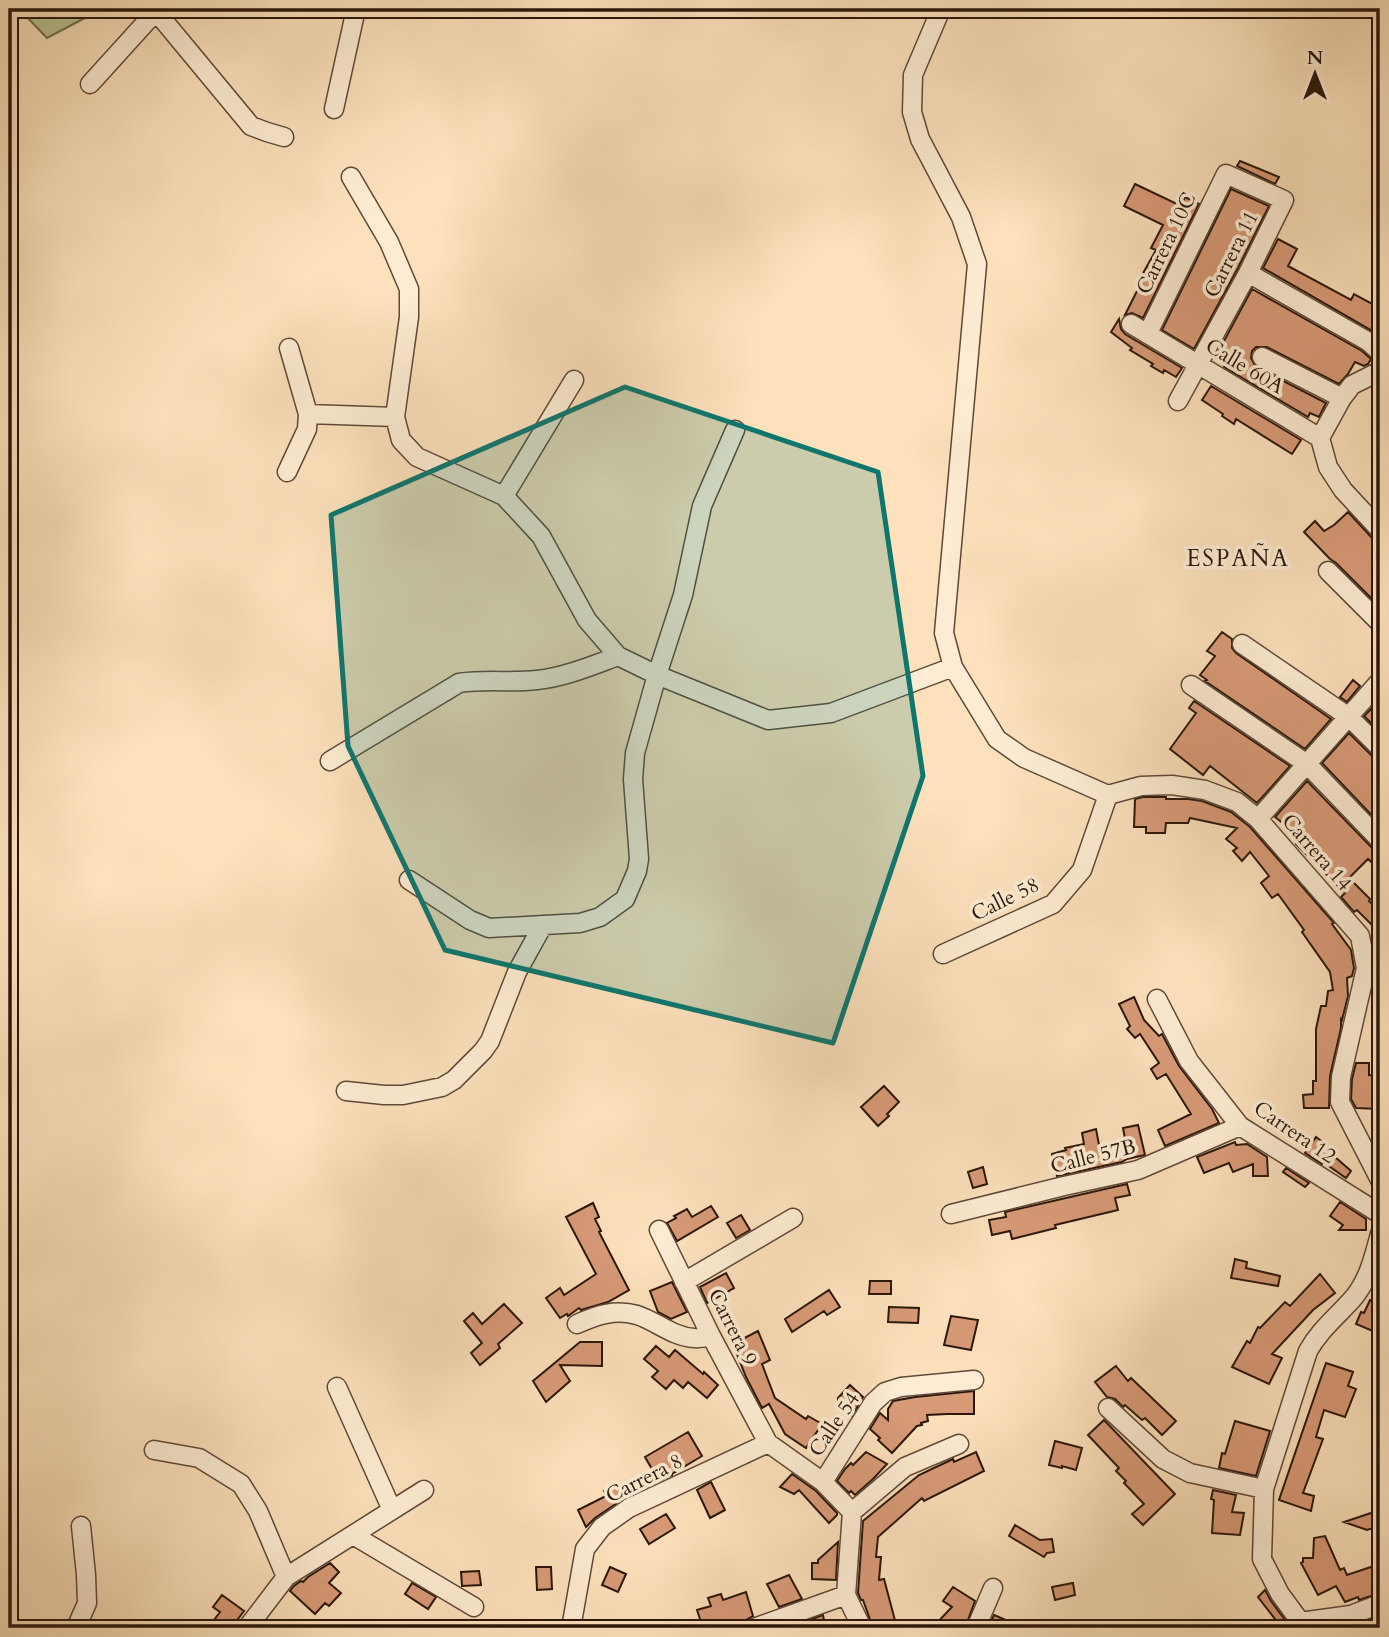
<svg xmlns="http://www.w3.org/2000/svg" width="1389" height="1637" font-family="Cardo,serif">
<rect width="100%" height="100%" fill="#fce1bc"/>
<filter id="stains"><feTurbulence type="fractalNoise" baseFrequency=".00286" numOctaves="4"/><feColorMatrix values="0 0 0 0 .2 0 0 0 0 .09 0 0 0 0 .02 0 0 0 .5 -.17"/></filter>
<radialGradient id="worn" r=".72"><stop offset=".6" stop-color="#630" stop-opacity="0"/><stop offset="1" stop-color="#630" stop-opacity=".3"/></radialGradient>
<!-- green -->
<path fill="#bac494" stroke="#726d50" stroke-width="2" d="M19 9H102L47 38Z"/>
<!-- building -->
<path fill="#d89a77" stroke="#2b160c" stroke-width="2" d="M1240 161 1279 177 1275 184 1237 166Z
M1135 184 1181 206 1185 197 1199 204 1143 318 1132 313 1125 315 1140 285 1137 284 1156 250 1151 248 1163 225 1124 206Z
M1231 189 1269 206 1238 268 1194 349 1162 330Z
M1278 239 1297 249 1288 266 1351 300 1354 294 1380 308V324L1376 333 1263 268Z
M1252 289 1362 351 1371 359 1368 364 1364 366 1355 362 1348 374 1339 384 1267 347H1256L1252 351 1251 358 1256 367 1326 403 1319 417 1310 413 1308 417 1224 367 1228 360 1217 354Z
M1119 319 1121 329 1125 334 1182 368 1176 377 1164 370 1163 373 1151 366 1153 364 1130 350 1132 348 1111 332Z
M1211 386 1301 440 1292 454 1236 419 1234 424 1222 416 1223 414 1202 400Z
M1348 512 1372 538 1380 541V607L1336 563 1330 559 1304 532 1315 521 1324 531 1334 525Z
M1222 632 1232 639V648L1236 653 1331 719 1305 749 1205 681 1207 680 1200 675 1215 656 1207 651Z
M1353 680 1360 686 1347 702 1340 697Z
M1194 701 1290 766 1257 803 1210 766 1203 775 1170 749 1196 713 1189 708Z
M1371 709 1380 718 1374 726 1364 716Z
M1349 733 1372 756 1380 759V824L1322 763Z
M1307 781 1372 848 1380 851V870L1368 859 1349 878 1370 899 1369 901 1380 912V920L1374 927 1357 910 1354 912 1341 897 1345 893 1296 844 1300 837 1275 817Z
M1143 797H1166V799H1188L1202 801 1231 812 1250 827 1334 923 1332 924 1351 950 1354 968 1352 976 1347 978 1348 996 1342 1020 1341 1019V1028L1330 1076 1329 1108H1304L1303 1095 1313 1094V1081H1316V1029L1321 1006H1326L1328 991 1333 990 1330 972 1302 932 1304 930 1278 894 1272 898 1261 883 1269 876 1250 852 1242 861 1233 851 1237 848 1226 839 1237 828 1190 818 1188 823H1166L1165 833H1146V827H1134L1135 799Z
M1134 997 1144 1020 1159 1036 1162 1034 1179 1066 1212 1109 1219 1123 1165 1146 1158 1130 1191 1114 1166 1074 1157 1079 1151 1069 1159 1063 1140 1034 1135 1038 1127 1029 1130 1026 1119 1004Z
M1356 1063H1369V1075L1378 1076V1092H1380V1109L1356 1108 1351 1099 1352 1079Z
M884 1086 899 1102 887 1114 889 1116 878 1126 861 1107Z
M1138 1125 1145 1155 1127 1159 1122 1162 1057 1176 1052 1154 1066 1150 1065 1148 1084 1144 1082 1133 1096 1129 1100 1150 1126 1144 1123 1128Z
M1316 1137 1328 1146 1326 1149 1351 1171 1346 1178 1323 1162 1322 1164 1305 1153Z
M1235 1142 1236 1145 1247 1144 1267 1157 1268 1176H1253V1164L1233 1172 1229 1163 1204 1173 1197 1157Z
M983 1167 987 1184 973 1188 968 1172Z
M1286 1168 1309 1183 1305 1187 1283 1172Z
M1127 1184 1130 1195 1115 1198 1118 1210 1055 1225 1056 1228 1012 1239 1010 1231 992 1235 989 1220 1006 1217 1005 1212Z
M1340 1202 1366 1219V1230H1339L1343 1225 1330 1216Z
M593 1203 599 1217 595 1219 601 1231 599 1232 629 1290 608 1302 581 1310 579 1308 568 1316 567 1314 560 1318 546 1298 560 1288 564 1295 596 1274 566 1217Z
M711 1206 718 1217 677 1241 667 1223 676 1218 674 1216 687 1209 692 1217Z
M741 1215 750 1230 736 1238 727 1223Z
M1235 1259 1247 1262 1246 1268 1280 1276 1278 1286 1231 1278Z
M726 1273 734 1288 707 1303 700 1287Z
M1320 1274 1335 1293 1313 1310 1272 1354 1282 1358 1269 1384 1232 1367 1247 1341 1250 1343 1258 1327 1260 1328 1285 1302 1290 1306Z
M870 1281H891V1294H869Z
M672 1282 687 1312 671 1319 658 1312 650 1291Z
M829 1290 840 1307 827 1315 824 1311 792 1332 785 1319Z
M1370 1300 1380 1304V1334L1356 1324 1361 1312 1364 1313Z
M504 1304 522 1323 498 1344 500 1348 480 1365 471 1353 482 1343 464 1321 473 1313 482 1324Z
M889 1307 919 1308 918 1323 888 1322Z
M951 1316 978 1320 971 1350 944 1345Z
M758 1331 770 1360 762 1364 775 1398 806 1419 808 1416 822 1424 806 1448 785 1434 769 1404 762 1408 746 1377 733 1344Z
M580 1342H602V1366L560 1365 570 1381 546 1402 533 1381Z
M656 1346 669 1357 675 1350 703 1374 704 1372 718 1385 707 1398 688 1382 683 1388 674 1380 666 1389 652 1377 658 1371 644 1359Z
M1326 1363 1353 1372 1348 1386 1356 1389 1345 1417 1324 1410 1316 1437 1323 1439 1303 1493 1314 1496 1311 1511 1279 1500Z
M1116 1366 1128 1381 1131 1378 1176 1421 1162 1435 1145 1418 1142 1420 1125 1405 1123 1407 1115 1399 1107 1397 1095 1382Z
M850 1385 863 1397 852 1416 838 1403V1398Z
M974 1391V1414H947L927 1415 928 1421 921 1423 922 1425 917 1426 892 1453 878 1440 880 1438 870 1429 880 1413 888 1420V1409L893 1401 915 1397Z
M1104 1420 1175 1494 1143 1525 1132 1514 1144 1504 1124 1483 1126 1481 1116 1471 1119 1468 1088 1435Z
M1235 1421 1270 1431 1256 1476 1219 1468 1222 1453 1225 1454Z
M688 1432 702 1456 672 1474V1475L659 1481 645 1457Z
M1055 1441 1082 1448 1076 1470 1062 1466V1468L1049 1465Z
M866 1452 887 1464 873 1479 855 1495 851 1491 849 1493 837 1481 845 1469 851 1463 853 1465Z
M976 1452 984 1471 924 1501 922 1498 878 1537 876 1557H881L879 1580 884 1579 897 1628H873L863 1600H861L858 1593 863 1521 919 1475 953 1459 954 1462Z
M792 1474 816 1491 837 1513V1515L829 1523 799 1490 794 1494 780 1487Z
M711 1482 725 1510 710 1518 697 1490Z
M618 1483 626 1497 595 1518 586 1527 578 1510 606 1496 604 1491Z
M1213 1490 1236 1495 1232 1512 1244 1513 1240 1535 1212 1533 1214 1500 1211 1499Z
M1380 1510V1526L1367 1530 1344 1522Z
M666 1514 675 1528 649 1544 640 1529Z
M1015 1525 1040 1540 1052 1539 1054 1552 1047 1553 1044 1557 1009 1536Z
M1325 1536 1340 1570 1344 1568 1347 1575 1380 1564V1593L1359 1600 1358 1597 1345 1602 1336 1586 1318 1595 1301 1563 1303 1562V1558H1313L1314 1538Z
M838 1542 836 1580 812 1579V1563H818V1560Z
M330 1563 339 1572 329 1583 341 1593 329 1606 325 1603 315 1614 290 1591 294 1586 301 1581 303 1582 308 1577Z
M536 1567H551L552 1589 537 1590Z
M610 1567 626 1574 618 1592 602 1585Z
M479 1571 481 1585 462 1586 461 1572Z
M789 1575 802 1599 779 1607 767 1584Z
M412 1583 436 1597 428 1609 405 1594Z
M1073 1583 1075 1595 1055 1600 1052 1587Z
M953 1587 975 1601 965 1628H932L952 1607 943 1601Z
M1265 1590 1271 1601 1291 1628H1282L1258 1597Z
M746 1592 753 1616 746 1620 743 1628H725V1624L710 1628H703L697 1610 711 1606 708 1598 721 1594 723 1600Z
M222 1595 244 1611 231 1628H208L220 1612 213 1607Z
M823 1615 825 1626 819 1628 790 1627Z
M994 1615 1025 1628H988Z"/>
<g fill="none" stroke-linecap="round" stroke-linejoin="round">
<!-- minor casing -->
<g stroke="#5f4938" stroke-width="21">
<path id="minor" d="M154 9 251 126 267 132 284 137
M941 9 913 75 912 112 920 139 961 217 977 264 944 633 953 667 997 739 1024 758 1108 795
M90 84 158 9
M334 109 356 9
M351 177 389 242 409 289V317L395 417 401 440 417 457 504 496 541 536 587 620 618 656 657 675 768 720 831 713 953 667
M1248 273 1369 342 1380 352
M1131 324 1320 438
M1148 333 1226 174 1284 200 1248 273 1178 401
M1262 357 1342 398
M308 414 395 417
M1320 438 1328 467 1343 490 1380 530
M1320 438 1342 398 1352 385 1378 372 1380 369
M287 472 307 429 308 414 289 348
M504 496 574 380
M1328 571 1380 623
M1242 644 1349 717 1380 748
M1191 685 1307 764 1380 840
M330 761 459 683C485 679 511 683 537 680 565 677 591 666 618 656
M1108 795 1141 786 1172 785 1205 790 1237 802 1258 819 1360 936 1366 968 1341 1077 1340 1102 1380 1180
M1258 819 1380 681
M409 880 470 920 489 928 580 923 600 917 625 899 637 871 639 859 633 779 635 753 657 675 683 595 702 506 735 430
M943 954 1053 904 1082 870 1108 795
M1157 999 1189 1061 1240 1126 1380 1214
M346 1091 384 1095H403L442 1087 454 1080 483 1051 490 1041 517 972 543 925
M951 1214 1064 1186 1138 1170 1240 1126
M659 1230 711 1336 768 1443 823 1482 852 1512 846 1595 862 1628
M684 1282 793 1218
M577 1324C597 1315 615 1309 637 1315 656 1321 673 1337 694 1338 699 1339 706 1337 711 1336
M337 1387 392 1510
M1108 1408 1163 1459 1190 1473 1264 1489
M154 1450 199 1458 241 1484 258 1511 286 1577
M823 1482 873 1403 885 1392 901 1387 974 1380
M852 1512 905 1467 959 1444
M353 1535 474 1607
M1300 1622 1351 1615 1380 1604
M76 1628 87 1603 86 1575 81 1526
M247 1628 286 1577 424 1490
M571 1628 585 1549 602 1527 629 1508 768 1443
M754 1628 846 1595
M976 1628 993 1588
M1305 1628 1280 1594 1262 1559 1264 1489 1308 1351C1320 1329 1339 1315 1355 1296 1369 1278 1374 1256 1380 1234"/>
</g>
<!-- minor -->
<use href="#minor" stroke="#fdecd3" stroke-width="18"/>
</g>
<!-- marked area -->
<path fill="#0f766e" fill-opacity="0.2" stroke="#0f766e" stroke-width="5" stroke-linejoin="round" d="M625 387 878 472 923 776 833 1043 445 950 348 746 331 515Z"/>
<g text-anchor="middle" stroke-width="7" stroke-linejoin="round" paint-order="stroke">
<!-- street labels -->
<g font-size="21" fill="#2b160c" stroke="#fdecd3">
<text transform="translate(1166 243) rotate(-64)" y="7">Carrera 10C</text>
<text transform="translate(1231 254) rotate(-63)" y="7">Carrera 11</text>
<text transform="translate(1245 366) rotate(31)" y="7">Calle 60A</text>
<text transform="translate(1317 852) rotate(49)" y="7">Carrera 14</text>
<text transform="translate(1005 899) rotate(-26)" y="7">Calle 58</text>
<text transform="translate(1295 1132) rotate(34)" y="7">Carrera 12</text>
<text transform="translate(1093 1156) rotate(-14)" y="7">Calle 57B</text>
<text transform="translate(733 1327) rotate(63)" y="7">Carrera 9</text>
<text transform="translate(834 1424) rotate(-56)" y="7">Calle 54</text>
<text transform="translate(644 1478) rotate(-27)" y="7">Carrera 8</text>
</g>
<!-- neighbourhood labels -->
<g font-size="23" letter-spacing="2" fill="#2b160c" stroke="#fdecd3">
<text x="1238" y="566">ESPAÑA</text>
</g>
</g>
<!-- margin -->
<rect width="1389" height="1637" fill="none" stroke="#fce1bc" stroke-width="35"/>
<rect x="10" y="10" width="1368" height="1616" fill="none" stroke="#2b160c" stroke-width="3.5"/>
<rect x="18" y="18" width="1354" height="1602" fill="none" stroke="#2b160c" stroke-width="2"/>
<!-- north arrow -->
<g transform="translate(1315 74)" stroke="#fdecd3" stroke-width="5" paint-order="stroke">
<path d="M0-5L12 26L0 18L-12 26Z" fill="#2b160c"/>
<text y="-10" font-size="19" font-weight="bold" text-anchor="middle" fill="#2b160c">N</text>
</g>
<rect width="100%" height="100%" filter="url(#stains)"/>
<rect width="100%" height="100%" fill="url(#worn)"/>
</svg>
